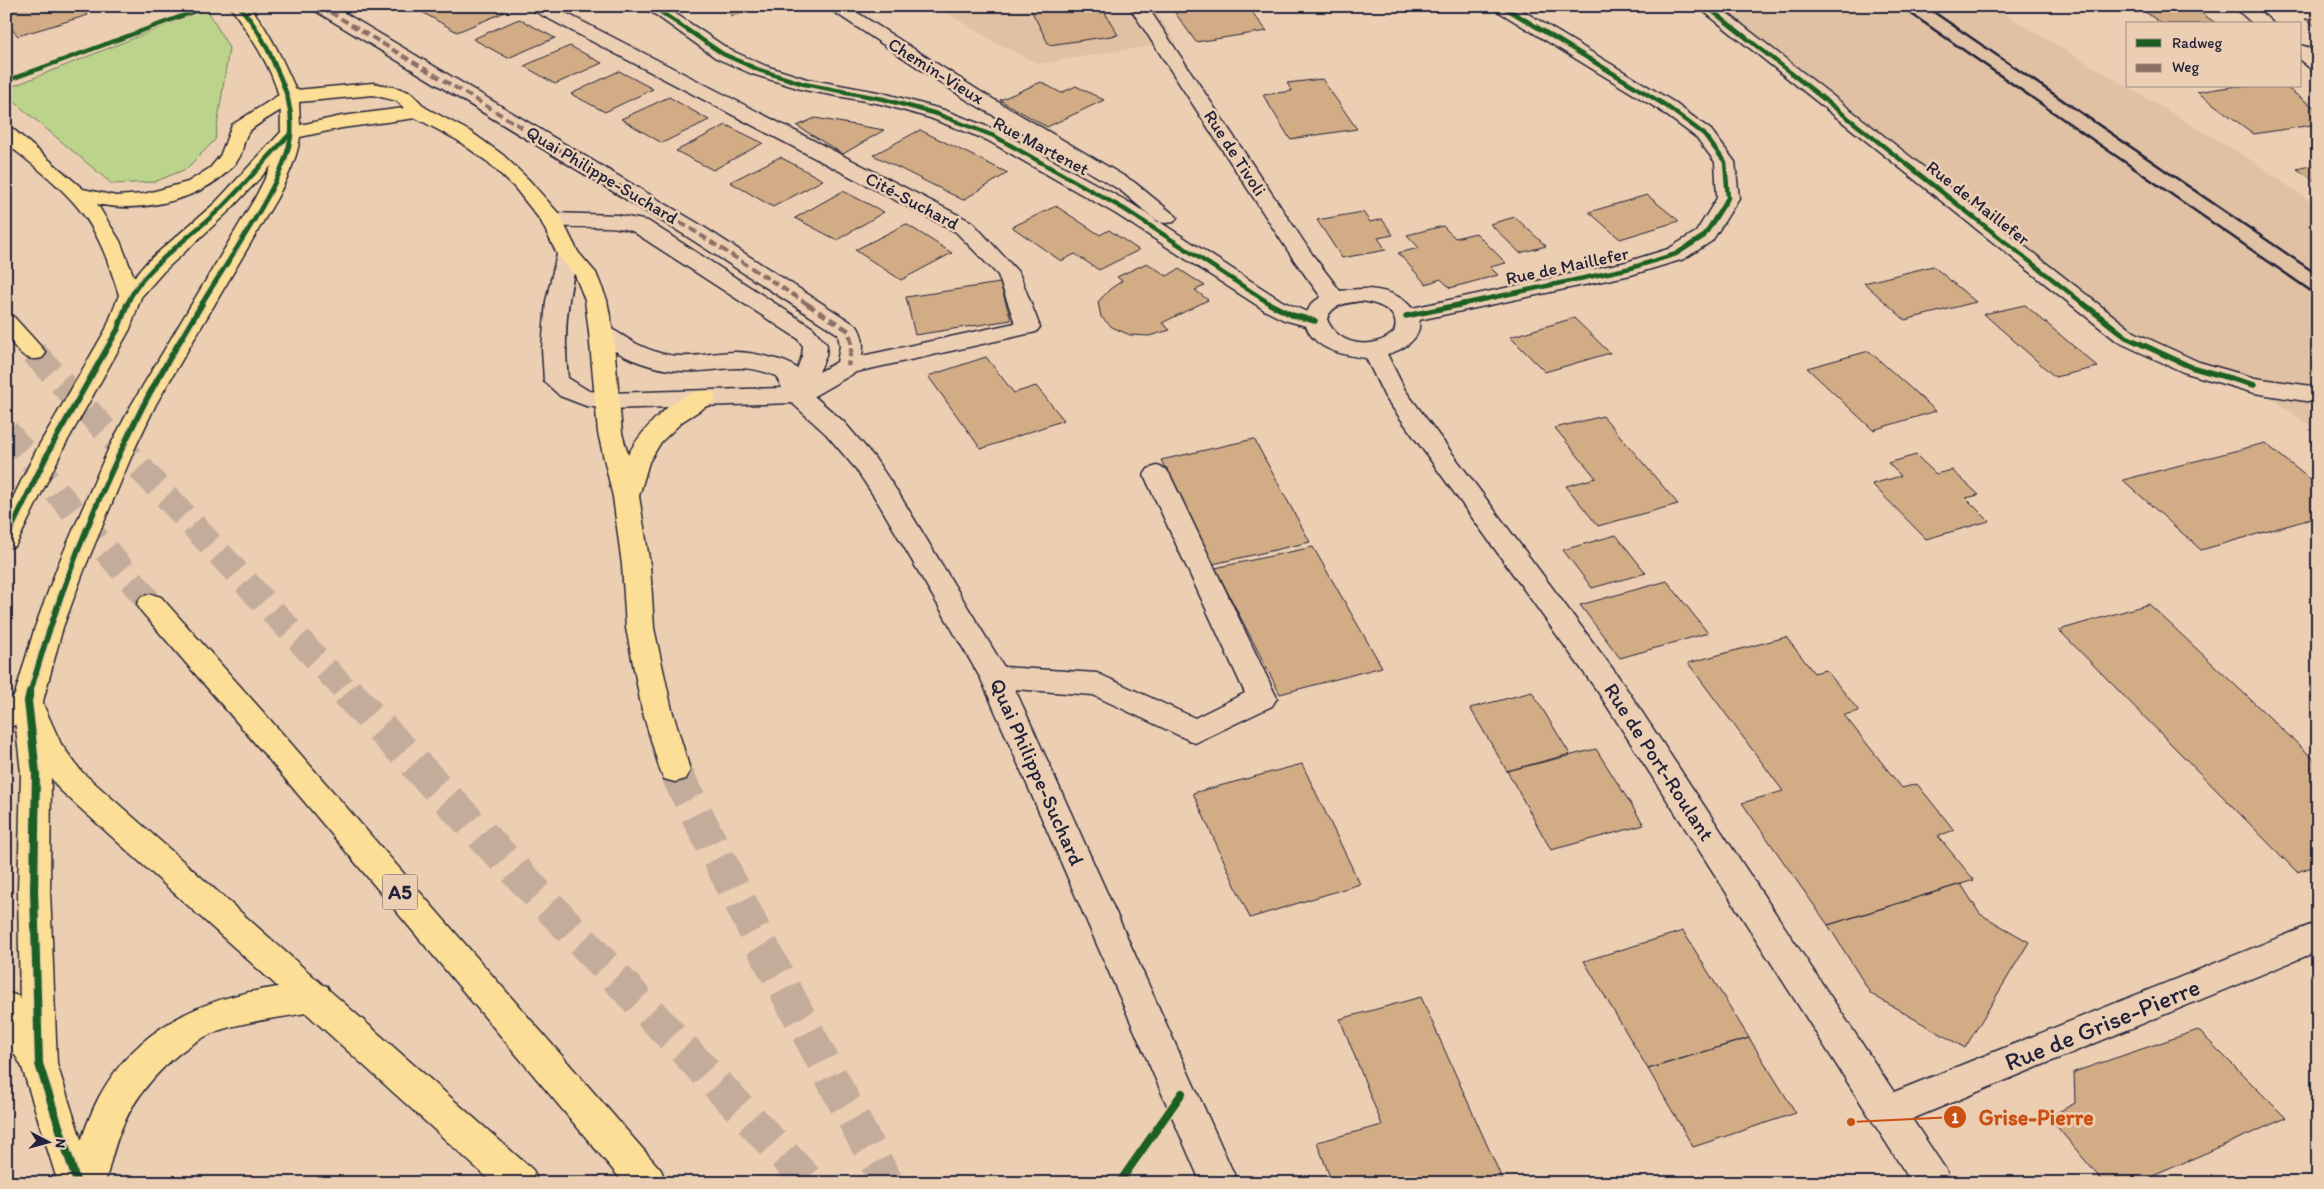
<svg xmlns="http://www.w3.org/2000/svg" width="2324" height="1189" font-family="Itim,sans-serif">
<rect width="100%" height="100%" fill="#eccfb3"/>
<filter id="ink" filterUnits="userSpaceOnUse"><feTurbulence type="fractalNoise" baseFrequency=".02" numOctaves="2"/><feDisplacementMap in="SourceGraphic" scale="10" xChannelSelector="R" yChannelSelector="G"/><feConvolveMatrix kernelMatrix="1 2 1 2 8 2 1 2 1" color-interpolation-filters="sRGB"/></filter>
<g filter="url(#ink)">
<!-- built -->
<path fill="#e0c1a3" d="M936 6H1152L1176 42 1038 64 992 41Z
M1706 6H1991L2256 163 2318 207V432L2253 385 2126 337Z"/>
<!-- green -->
<path fill="#bbd38a" stroke="#6e7a62" d="M207 9 229 48 215 140 186 169 154 182 112 184 6 95V89Z"/>
<!-- building -->
<path fill="#d1ac85" stroke="#22223b" d="M17 6H84L81 7 88 15 18 36 6 23V12L19 9Z
M420 6H495L505 12 457 32 415 8Z
M721 6H764L733 16Z
M1029 6H1101L1118 35 1049 45Z
M1178 6H1247L1267 31 1196 42 1171 7Z
M2137 6H2191L2217 24H2162Z
M2318 18V28L2305 19Z
M519 19 555 38 508 58 473 39Z
M570 46 602 63 555 84 524 66Z
M619 71 653 89 605 112 571 94Z
M1322 79 1357 129 1290 139 1263 95 1292 91 1287 83Z
M1041 82 1061 93 1076 86 1104 100 1047 127 1000 100Z
M2236 86H2284L2318 110V124L2254 134 2197 92Z
M669 97 709 120 662 143 621 119Z
M815 118 884 130 843 154 797 126Z
M726 125 763 143 713 170 676 151Z
M920 130 1008 173 963 200 873 155Z
M780 157 823 180 773 207 730 182Z
M2318 164V183L2297 169Z
M843 191 884 212 837 240 795 218Z
M1647 195 1679 221 1620 239 1589 212Z
M1056 206 1100 235 1109 230 1139 250 1099 270 1075 254 1061 261 1012 227Z
M1363 212 1370 222 1382 219 1393 235 1378 238 1386 250 1342 258 1317 220Z
M1515 217 1546 246 1520 253 1490 224Z
M906 224 952 253 901 280 855 250Z
M1443 226 1455 238 1476 233 1506 263 1490 267 1498 275 1450 288 1441 279 1426 284 1398 253 1419 248 1407 235Z
M1147 263 1167 276 1179 269 1205 286 1195 290 1208 300 1162 323 1170 330 1149 336 1130 335 1112 327 1101 317 1098 302 1110 289 1122 281 1117 277Z
M1933 266 1976 302 1905 320 1864 283Z
M1000 283 1011 320 915 335 906 297Z
M2025 305 2098 367 2055 377 1984 314Z
M1574 318 1610 353 1545 372 1510 337Z
M1869 351 1936 411 1873 430 1807 368Z
M986 357 1014 393 1036 386 1064 420 981 449 928 376Z
M1603 416 1678 504 1598 526 1566 486 1596 478 1555 428Z
M1254 439 1310 542 1213 564 1161 460Z
M2265 443 2318 486V517L2201 550 2123 480Z
M1916 455 1936 474 1952 470 1979 495 1966 498 1989 521 1926 539 1872 484 1901 476 1888 463Z
M1616 535 1646 573 1592 588 1563 550Z
M1313 547 1382 667 1280 694 1215 568Z
M1667 581 1708 633 1620 658 1580 605Z
M2149 604 2318 763V865L2297 872 2059 630Z
M1786 637 1814 673 1826 670 1859 711 1844 715 1902 788 1917 784 1954 830 1938 836 1974 880 1828 925 1742 803 1783 791 1688 663Z
M1532 692 1570 754 1507 771 1470 708Z
M1596 749 1644 825 1551 850 1507 771Z
M1302 764 1360 884 1250 918 1193 793Z
M1961 884 1980 914 2029 942 1965 1048 1871 994 1828 925Z
M1683 931 1749 1038 1648 1069 1584 961Z
M1421 997 1504 1183H1332L1317 1142 1382 1125 1340 1019Z
M2198 1030 2286 1118 2137 1183H2104L2049 1117 2075 1103 2074 1072Z
M1749 1038 1796 1113 1693 1147 1648 1069Z"/>
<g fill="none" stroke-linecap="round" stroke-linejoin="round">
<!-- highway-tunnel-far1 -->
<path stroke="#c4ac9b" stroke-width="26" stroke-dasharray="26 13" stroke-linecap="butt" d="M34 353 348 693
M6 431 151 604"/>
<!-- highway-tunnel -->
<path stroke="#c4ac9b" stroke-width="33" stroke-dasharray="33 16" stroke-linecap="butt" d="M347 692 810 1183
M675 770 760 942 887 1183"/>
<!-- minor casing -->
<g stroke="#22223b" stroke-width="3">
<path id="minor" d="M311 6H333L699 224 857 326C863 335 864 345 862 356L1015 323 998 275 956 232 532 10 529 6H552L972 222 1019 273 1040 327 1036 332 856 372 814 396 844 422 874 457 899 494 1004 667 1097 673 1195 718 1245 693 1144 475 1148 469 1157 466 1166 469 1170 475 1277 698 1272 706 1195 743 1093 695 1015 689 1238 1183H1201L981 679 879 504 856 469 826 434 792 403 609 409 586 406 560 396 544 381 542 349 546 301 557 254 560 249 568 247 576 249 579 254C567 295 563 336 568 378L589 391 609 393 782 388 776 376C736 360 721 373 682 371 660 370 636 363 617 352 607 347 596 341 589 332L593 327C610 323 622 337 637 344 651 351 666 356 681 356 699 357 717 352 735 352 750 352 766 356 780 360 786 362 793 364 797 369L802 356 803 346 797 338 632 231C603 222 573 231 543 224L540 219 543 214 551 213 617 215 648 221 813 328 827 345 826 356 819 372 837 362 840 346 838 334 683 234 314 10Z
M643 6H664L730 50 766 66 807 79 883 93 944 110 1001 132 1132 204 1282 301 1307 312 1312 303 1321 297 1292 257 1129 6H1147L1312 254 1340 291C1365 287 1394 287 1412 308L1626 262 1668 249 1696 232 1717 198 1715 162 1697 138 1658 109 1496 10 1493 6H1515L1672 101 1711 130 1735 162 1739 198 1712 241 1684 259 1631 275 1419 320C1422 339 1403 350 1387 354L1405 390 1618 676 1894 1092 2318 922V951L1912 1119 1946 1170 1951 1183H1912L1598 692 1385 397 1366 358C1343 355 1315 350 1306 326L1284 320 1266 311 1116 214 987 140 930 118 881 104 804 90 752 74 716 58ZM1361 301C1377 303 1402 311 1394 332 1374 351 1337 346 1327 319 1332 304 1347 303 1361 301Z
M825 6H847L981 92 1134 182 1177 217 1174 222 1166 223 1158 222 1120 190 967 100Z
M1697 6H1718L2134 332 2199 362 2255 378 2318 387V403L2254 393 2183 372 2118 342Z
M2233 6H2254L2274 24H2253Z
M2300 45 2307 47 2318 56V71L2311 69 2300 60Z"/>
</g>
<!-- major casing -->
<g stroke="#22223b" stroke-width="3">
<path id="major" d="M230 6H249C270 31 283 61 296 90L373 83 398 88 411 93 426 108 471 132 503 155 529 180 559 214 578 252 596 273 607 300 613 332 609 337 601 339 593 337 589 332 585 300 575 275 557 254 541 221 515 188 489 163 457 140 416 118 342 128 300 137C297 159 287 178 277 198L156 404 134 450 86 565 63 627 43 701 51 773 50 891 57 1064 95 1183H58L21 1064 18 891 21 773 13 701 35 627 58 565 108 450 132 404 255 198 272 165 229 211 163 272 141 297 130 329 64 447 19 539 15 546 6 548V512L38 447 106 329 119 295 147 262 215 203 281 132C280 121 282 107 279 96 270 63 249 34 230 6ZM373 95 397 101 404 108 342 116 300 125 299 102Z"/>
</g>
<!-- highway casing -->
<g stroke="#22223b" stroke-width="3">
<path id="highway" d="M289 91 296 93 299 97 296 101C287 107 252 126 248 133 242 141 244 153 237 161 208 199 142 214 97 204L120 241 141 295 138 300 130 302 122 300 119 295C110 267 101 238 83 214 62 186 33 165 6 143V127L13 129 83 189 116 196 144 194 188 182 210 168 220 156 232 125 282 93Z
M6 315 14 317 42 348 46 353 42 358C24 363 17 349 6 336Z
M601 325 609 327 613 332 622 433 628 455C641 430 682 383 713 392L716 397 713 402 683 421 661 442 649 462 639 496 650 565 654 628 672 710 690 770 686 779 675 782 664 779 660 770 642 710 626 628 622 565 613 497 598 433 589 332 593 327Z
M151 594 161 597 288 740 661 1170 666 1183H624L266 756 141 611 137 604 141 597Z
M28 690 38 693 61 744 81 771 323 985 327 986 329 990 533 1170 538 1183H493L306 1013C278 1018 248 1021 220 1030 181 1044 142 1084 125 1121 115 1140 111 1162 105 1183H68C77 1154 85 1124 99 1097 137 1027 202 998 278 987L59 789 37 758 22 722 6 729V702L18 693Z
M6 992 18 996 57 1064 51 1075 39 1080 27 1075 6 1040Z"/>
</g>
<!-- minor -->
<use href="#minor" fill="#eccfb3" fill-rule="evenodd"/>
<!-- major -->
<use href="#major" fill="#fdde96" fill-rule="evenodd"/>
<!-- highway -->
<use href="#highway" fill="#fdde96" fill-rule="evenodd"/>
<!-- rail -->
<path stroke="#22223b" stroke-width="2.5" d="M1900 6 2318 296
M1925 6 2318 275"/>
<!-- quiet-far1 -->
<path stroke="#8d6e63" stroke-width="4" stroke-dasharray="8 4" stroke-linecap="butt" d="M320 6 691 229 809 305"/>
<!-- quiet -->
<path stroke="#8d6e63" stroke-width="4.5" stroke-dasharray="9 4.5" stroke-linecap="butt" d="M807 304 849 331 852 346 848 366"/>
<!-- cycleway-far2 casing -->
<g stroke="#eccfb3" stroke-width="7">
<path id="cycleway-far2" d="M652 6 723 54 759 70 804 84 883 99 937 114 994 136 1124 209 1272 305
M1706 6 2085 305
M6 81 209 6
M127 305C139 271 196 233 223 206 246 183 268 157 291 133
M201 305C226 262 287 180 291 134 293 109 286 89 276 68 267 45 255 24 239 6
M1458 305 1631 268 1676 254 1704 236 1728 198 1725 162 1704 134 1665 105 1502 6"/>
</g>
<!-- cycleway-far1 casing -->
<g stroke="#eccfb3" stroke-width="9">
<path id="cycleway-far1" d="M1270 304 1292 315 1315 321
M2084 304 2126 337 2191 367 2254 385
M1406 316 1464 304
M6 539 51 447 118 329 127 304
M30 693C58 594 96 498 143 406 161 371 182 338 202 304"/>
</g>
<!-- cycleway casing -->
<g stroke="#eccfb3" stroke-width="11">
<path id="cycleway" d="M30 692 28 701 36 773 34 891 39 1064 77 1183
M1119 1183 1182 1093"/>
</g>
<!-- cycleway-far2 -->
<use href="#cycleway-far2" stroke="#1b5e20" stroke-width="4.5"/>
<!-- cycleway-far1 -->
<use href="#cycleway-far1" stroke="#1b5e20" stroke-width="5.5"/>
<!-- cycleway -->
<use href="#cycleway" stroke="#1b5e20" stroke-width="8"/>
</g>
</g>
<g text-anchor="middle" stroke-width="5" stroke-linejoin="round" paint-order="stroke">
<!-- far-street labels -->
<g font-size="18" fill="#22223b" stroke="#eccfb3">
<text transform="translate(936 71) rotate(32)" y="6">Chemin-Vieux</text>
<text transform="translate(1041 146) rotate(28)" y="6">Rue Martenet</text>
<text transform="translate(1235 153) rotate(57)" y="6">Rue de Tivoli</text>
<text transform="translate(602 175) rotate(31)" y="6">Quai Philippe-Suchard</text>
<text transform="translate(912 201) rotate(28)" y="6">Cité-Suchard</text>
<text transform="translate(1978 203) rotate(38)" y="6">Rue de Maillefer</text>
<text transform="translate(1567 266) rotate(-12)" y="6">Rue de Maillefer</text>
</g>
<!-- shield labels -->
<rect fill="#eccfb3" stroke="#5f565f" stroke-width="1" x="382.5" y="874.5" width="35" height="35" rx="4"/>
<g font-size="20" font-weight="bold" fill="#22223b">
<text x="400" y="899">A5</text>
</g>
<!-- street labels -->
<g font-size="21" fill="#22223b" stroke="#eccfb3">
<text transform="translate(1659 762) rotate(57)" y="7">Rue de Port-Roulant</text>
<text transform="translate(1037 772) rotate(66)" y="7">Quai Philippe-Suchard</text>
</g>
<!-- near-street labels -->
<g font-size="25" fill="#22223b" stroke="#eccfb3">
<text transform="translate(2102 1024) rotate(-22)" y="9">Rue de Grise-Pierre</text>
</g>
</g>
<!-- callouts -->
<path fill="none" stroke="#ca5113" stroke-width="2" d="M1851 1122L1955 1117"/>
<g fill="#ca5113" stroke="#eccfb3" stroke-width="2">
<circle cx="1851" cy="1122" r="5"/>
<circle cx="1955" cy="1117" r="12"/>
</g>
<g font-size="15" text-anchor="middle" font-weight="bold" fill="#fff">
<text x="1955" y="1123">1</text>
</g>
<g font-size="22" text-anchor="middle" font-weight="bold" fill="#ca5113" stroke="#eccfb3" stroke-width="5" stroke-linejoin="round" paint-order="stroke">
<text x="2036" y="1125">Grise-Pierre</text>
</g>
<!-- margin -->
<rect width="2324" height="1189" fill="none" stroke="#eccfb3" stroke-width="25"/>
<rect x="12" y="12" width="2299" height="1164" fill="none" stroke="#22223b" stroke-width="2" filter="url(#ink)"/>
<!-- legend -->
<rect x="2126" y="22" width="175" height="65" fill="#eccfb3" stroke="#9b8a83"/>
<rect x="2136" y="39" width="25" height="8" fill="#1b5e20" stroke="#9b8a83"/>
<text x="2172" y="48" font-size="15" fill="#22223b">Radweg</text>
<rect x="2136" y="64" width="25" height="8" fill="#8d6e63" stroke="#9b8a83"/>
<text x="2172" y="72" font-size="15" fill="#22223b">Weg</text>
<!-- north arrow -->
<g transform="translate(48 1142) rotate(96)" stroke="#eccfb3" stroke-width="4" paint-order="stroke">
<path d="M0-4L9 19L0 12L-9 19Z" fill="#22223b"/>
<text y="-8" font-size="14" font-weight="bold" text-anchor="middle" fill="#22223b">N</text>
</g>
</svg>
